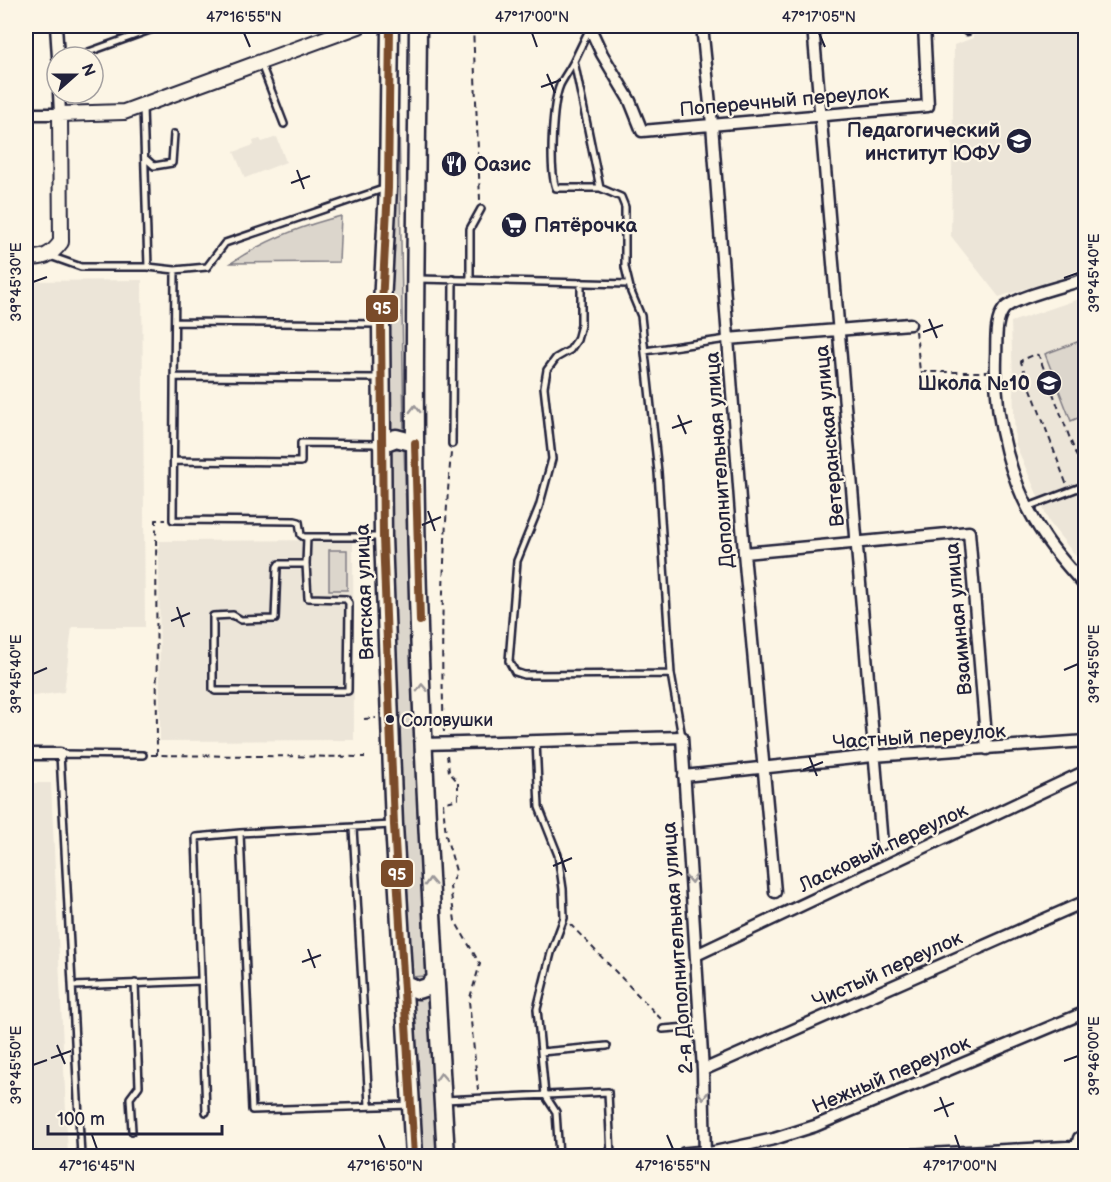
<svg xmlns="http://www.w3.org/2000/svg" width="1111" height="1182" font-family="'Balsamiq Sans',sans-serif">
<rect width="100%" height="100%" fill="#fcf5e5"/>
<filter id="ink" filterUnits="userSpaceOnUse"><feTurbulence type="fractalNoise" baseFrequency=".0167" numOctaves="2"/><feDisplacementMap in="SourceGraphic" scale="12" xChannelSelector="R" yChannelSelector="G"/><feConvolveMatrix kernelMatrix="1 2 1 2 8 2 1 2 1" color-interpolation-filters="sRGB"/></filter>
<g filter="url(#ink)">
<!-- built -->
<path fill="#ece5d8" d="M973 26H1085V270L999 297 951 236 954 45 973 38Z
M277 137 286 162 245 178 234 152 254 145 253 141 260 139 262 142Z
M142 280 145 627H72L64 692 26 697V281Z
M1085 297V568L1049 522 1015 443 1011 322Z
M353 540 354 740 160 741 159 541Z
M26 783H51L68 1156H26Z"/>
<!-- green -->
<path fill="#dcd6cc" stroke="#7f7c84" stroke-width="1.5" d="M399 114 404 433 386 434 388 289Z
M341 216 339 262 231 263C265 240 301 226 341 216Z
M1085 339V415L1071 421 1045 354Z
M388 449H404L414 743 426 976 411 977 398 743Z
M329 550H347V590H329Z
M427 991 437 1156H422L412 992Z"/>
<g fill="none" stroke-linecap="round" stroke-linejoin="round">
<!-- service casing -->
<g stroke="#22223b" stroke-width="10">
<path id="service" d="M589 30 574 61 600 188 621 197 625 207V267L631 292 641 316 658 472 671 674 682 737
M75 57 161 26
M574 61C570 69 564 77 560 85 552 104 549 169 556 188H600
M261 64 284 124
M143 107 148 267
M145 158 154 166 172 163 174 134
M50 256 81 267H148L175 270 207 267 225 243 386 188
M175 270 173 520 295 521 299 522 301 535 304 537H381
M418 279 629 284
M470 279V229L481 209
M581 282V325L577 340 570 350 556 358 547 370 544 387 552 459 539 507 517 561 509 661 515 672 524 675 671 674
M175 322 380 324
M645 351 727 339
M174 377 380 378
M452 444 453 279
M174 461 301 462V443L379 444
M1028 507 1086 485
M306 564 308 598 346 599 349 603 348 691H215L213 689V616L233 615 241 620 275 619 277 567 279 564H306L307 537
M536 741 539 807 558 855 563 889 564 918 551 953 537 1009 545 1095 556 1112 559 1156
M392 825 240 833 252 1110 410 1105
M353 828 369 1105
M73 986 201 981
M663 1029 700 1026
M541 1052 607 1046
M444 1100 608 1092 611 1156
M206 1112 196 837 240 833
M132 1131 130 1098 139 1086 135 983
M81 1156 60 754 143 755
M682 1156 683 1151 704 1149"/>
</g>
<!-- minor casing -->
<g stroke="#22223b" stroke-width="15">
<path id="minor" d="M56 26 58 57
M589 26 602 54 630 101 642 131 928 106 924 26
M702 26 712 124 744 553 775 892
M813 26 882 844
M967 29V26
M26 114H60L59 93
M1086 279C1068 285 1014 297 1004 309 994 322 997 343 996 358 994 420 1010 486 1045 537 1057 555 1072 571 1086 587
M727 339 910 324
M744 553 969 532 987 749
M424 744 682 737 703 1070 705 1156
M26 754H60
M684 776 873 756 1086 741
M696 955 1086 771
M703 1070 1086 901
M1077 1146 1079 1138 1086 1135
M705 1154 774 1139 815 1126 1086 1012
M888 1156 1086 1146"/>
</g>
<!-- tertiary casing -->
<g stroke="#22223b" stroke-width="18">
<path id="tertiary" d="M26 258C43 258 50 257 61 242L60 114 124 112 359 26"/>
</g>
<!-- primary casing -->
<g stroke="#22223b" stroke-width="21">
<path id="primary" d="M390 26 388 188 381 324 383 537 394 825 414 1156
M418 26C417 164 414 302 415 441 417 679 432 918 446 1156
M381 444 396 438 415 443
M403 983 418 990 427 987 435 980"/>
</g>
<!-- path -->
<path stroke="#22223b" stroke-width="2" stroke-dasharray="6 4.5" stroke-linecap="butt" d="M473 26 480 200
M916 331 920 372H987
M1066 483 1021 362 1022 360 1036 354 1039 356 1084 476
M364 719 376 718
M444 732C440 639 443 545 451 453
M151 755 365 757
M157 755 156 520H166
M447 755 449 772 458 782V799L443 803 446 836 456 871 450 887 455 921 480 964 469 1001 478 1090
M570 924 662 1020"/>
<!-- service -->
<use href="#service" stroke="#fcf5e5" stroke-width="5"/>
<!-- minor -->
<use href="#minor" stroke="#fcf5e5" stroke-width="10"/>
<!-- tertiary -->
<use href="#tertiary" stroke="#fcf5e5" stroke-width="14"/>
<!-- primary -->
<use href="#primary" stroke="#fcf5e5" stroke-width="16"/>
<!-- bus-1 casing -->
<g stroke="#fcf5e5" stroke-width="12">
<path id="bus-1" d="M390 26 388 188 381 324 383 537 394 825 414 1156
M415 443 420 621"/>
</g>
<!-- bus-1 -->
<use href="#bus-1" stroke="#7a4b2a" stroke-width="8"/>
</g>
<!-- one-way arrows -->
<defs><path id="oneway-chevron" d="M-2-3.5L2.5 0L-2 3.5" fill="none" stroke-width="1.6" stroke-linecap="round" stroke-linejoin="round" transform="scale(1.5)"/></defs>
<g stroke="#9a9698">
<use href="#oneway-chevron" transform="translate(415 409) rotate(-90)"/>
<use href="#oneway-chevron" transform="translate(422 688) rotate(-92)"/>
<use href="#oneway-chevron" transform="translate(691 879) rotate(86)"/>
<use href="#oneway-chevron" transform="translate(430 882) rotate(-93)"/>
<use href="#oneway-chevron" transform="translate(441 1077) rotate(-93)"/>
<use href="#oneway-chevron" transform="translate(703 1095) rotate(89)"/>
</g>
</g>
<!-- ticks -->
<path fill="none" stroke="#22223b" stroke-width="2" d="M244 33 250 47M532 33 537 47M819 33 825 47M547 74 555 93M541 87 561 80M297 170 304 189M291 183 310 176M1064 278 1078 273M33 282 47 277M929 319 937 338M923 332 943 325M678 415 686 434M672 428 692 421M428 511 435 531M422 525 441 517M177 607 184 627M171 621 190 613M1064 670 1078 664M33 674 47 668M809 756 817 776M803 770 823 762M559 852 566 872M553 866 572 858M308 949 315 968M302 962 321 955M57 1045 65 1064M51 1058 71 1051M1064 1061 1078 1056M33 1065 47 1060M940 1097 948 1117M934 1111 954 1103M92 1135 97 1149M379 1135 385 1149M667 1135 673 1149M955 1135 960 1149"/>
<!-- icons -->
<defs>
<g id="university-disc" transform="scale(1.35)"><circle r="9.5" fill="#22223b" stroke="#fcf5e5"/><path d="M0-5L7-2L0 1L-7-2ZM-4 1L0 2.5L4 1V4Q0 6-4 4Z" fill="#fff"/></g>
<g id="restaurant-disc" transform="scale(1.35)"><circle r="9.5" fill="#22223b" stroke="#fcf5e5"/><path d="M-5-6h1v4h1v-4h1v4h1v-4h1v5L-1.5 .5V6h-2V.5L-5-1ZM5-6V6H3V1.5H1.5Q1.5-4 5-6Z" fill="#fff"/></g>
<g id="supermarket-disc" transform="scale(1.35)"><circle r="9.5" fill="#22223b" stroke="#fcf5e5"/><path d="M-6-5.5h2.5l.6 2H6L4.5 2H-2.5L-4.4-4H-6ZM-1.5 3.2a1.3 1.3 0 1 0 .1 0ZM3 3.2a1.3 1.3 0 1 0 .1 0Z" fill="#fff"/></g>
<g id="school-disc" transform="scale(1.35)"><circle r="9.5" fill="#22223b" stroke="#fcf5e5"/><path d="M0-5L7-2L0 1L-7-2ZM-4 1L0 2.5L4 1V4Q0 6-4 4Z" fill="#fff"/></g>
</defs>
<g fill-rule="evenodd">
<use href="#university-disc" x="1019" y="141"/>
<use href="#restaurant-disc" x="454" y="164"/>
<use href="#supermarket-disc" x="514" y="225"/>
<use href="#school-disc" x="1049" y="383"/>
</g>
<!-- markers -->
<circle fill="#22223b" stroke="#fcf5e5" stroke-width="2" cx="390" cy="719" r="5"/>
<g text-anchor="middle" stroke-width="4.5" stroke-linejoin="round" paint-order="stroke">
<!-- bus labels -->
<g font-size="18" fill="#22223b" stroke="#fcf5e5" text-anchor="start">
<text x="401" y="726">Соловушки</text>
</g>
<!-- street labels -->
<g font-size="20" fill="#22223b" stroke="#fcf5e5">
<text transform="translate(784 100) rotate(-5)" y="7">Поперечный переулок</text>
<text transform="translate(829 436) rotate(-95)" y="7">Ветеранская улица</text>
<text transform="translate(719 460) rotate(-94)" y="7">Дополнительная улица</text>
<text transform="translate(364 592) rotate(-92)" y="7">Вятская улица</text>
<text transform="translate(958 619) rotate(-95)" y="7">Взаимная улица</text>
<text transform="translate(919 736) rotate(-4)" y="7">Частный переулок</text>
<text transform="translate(883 847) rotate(-25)" y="7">Ласковый переулок</text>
<text transform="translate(677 948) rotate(-94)" y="7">2-я Дополнительная улица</text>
<text transform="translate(887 969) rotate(-24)" y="7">Чистый переулок</text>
<text transform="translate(891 1074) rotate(-23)" y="7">Нежный переулок</text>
</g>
<!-- poi labels -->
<g font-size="20" font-weight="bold" fill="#22223b" stroke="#fcf5e5" text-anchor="end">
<text x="1000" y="137">Педагогический<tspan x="1000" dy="23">институт ЮФУ</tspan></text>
<text x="474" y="171" text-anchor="start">Оазис</text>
<text x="534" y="232" text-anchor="start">Пятёрочка</text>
<text x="1030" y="390">Школа №10</text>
</g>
</g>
<g stroke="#fcf5e5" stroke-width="2">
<rect x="365" y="294" width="34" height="29" rx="6" fill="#7a4b2a"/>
<rect x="380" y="859" width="34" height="29" rx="6" fill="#7a4b2a"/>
</g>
<g font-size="16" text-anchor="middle" font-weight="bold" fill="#fff">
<text x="382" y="314">95</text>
<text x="397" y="880">95</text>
</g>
<!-- margin -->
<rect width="1111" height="1182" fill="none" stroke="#fcf5e5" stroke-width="66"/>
<!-- north arrow -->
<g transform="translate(75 75) rotate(69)"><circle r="28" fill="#fcf5e5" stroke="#a5a1a1" stroke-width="1.5"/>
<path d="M0-4.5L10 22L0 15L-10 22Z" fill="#22223b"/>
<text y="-9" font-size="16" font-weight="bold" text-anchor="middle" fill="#22223b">N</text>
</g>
<!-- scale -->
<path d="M48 1125v9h174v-9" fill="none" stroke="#22223b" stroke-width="3"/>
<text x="57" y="1125" font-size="18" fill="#22223b" stroke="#fcf5e5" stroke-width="4.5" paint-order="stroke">100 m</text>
<rect x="33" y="33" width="1045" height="1116" fill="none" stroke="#22223b" stroke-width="2"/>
<g font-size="15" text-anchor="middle" fill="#22223b">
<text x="244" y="22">47°16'55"N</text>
<text x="532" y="22">47°17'00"N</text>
<text x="819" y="22">47°17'05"N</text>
<text transform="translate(1094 273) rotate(-90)" y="5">39°45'40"E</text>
<text transform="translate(16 282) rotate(-90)" y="5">39°45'30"E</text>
<text transform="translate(1094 664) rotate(-90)" y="5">39°45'50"E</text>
<text transform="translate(16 674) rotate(-90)" y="5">39°45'40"E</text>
<text transform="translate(1094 1056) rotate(-90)" y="5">39°46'00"E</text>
<text transform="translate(16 1065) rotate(-90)" y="5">39°45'50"E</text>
<text x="97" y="1171">47°16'45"N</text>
<text x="385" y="1171">47°16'50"N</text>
<text x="673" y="1171">47°16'55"N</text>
<text x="960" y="1171">47°17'00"N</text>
</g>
</svg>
